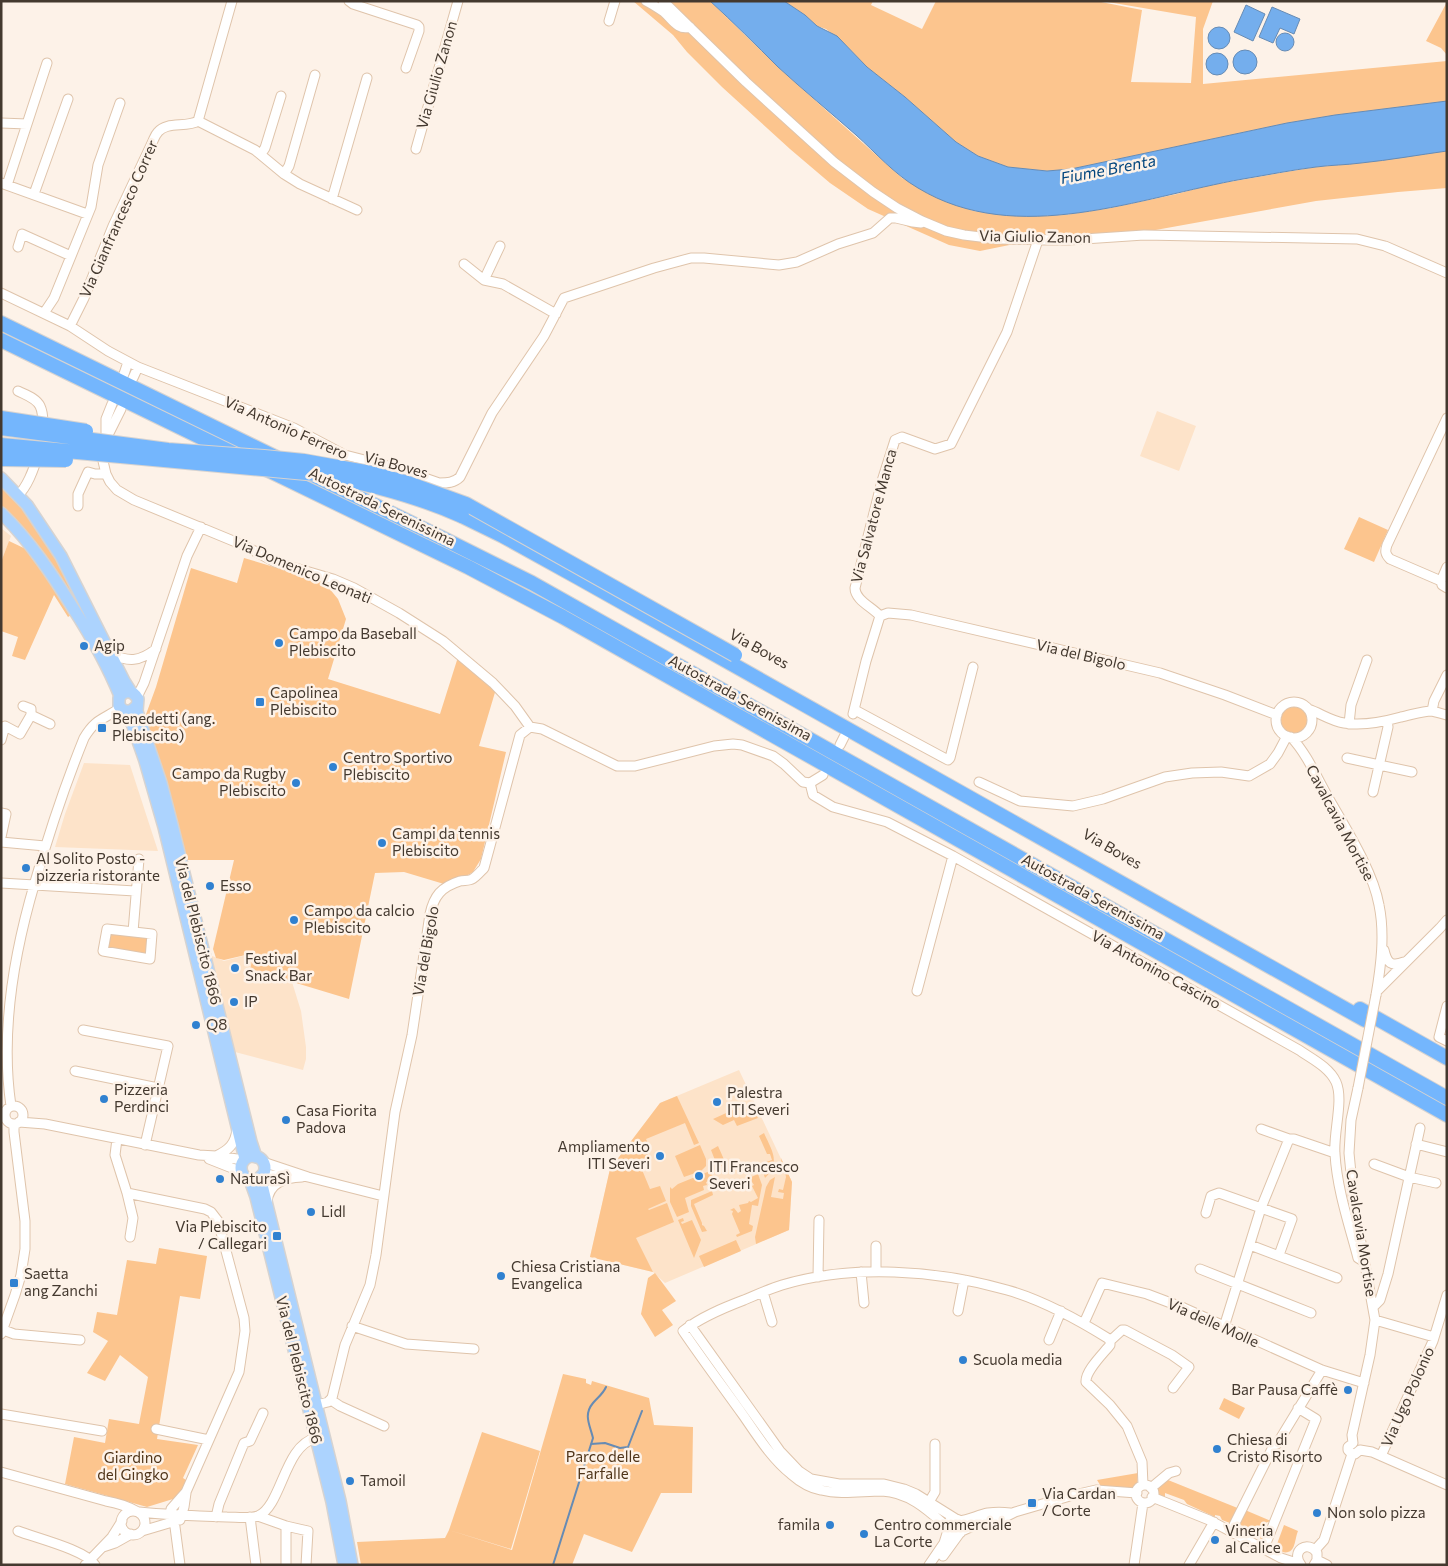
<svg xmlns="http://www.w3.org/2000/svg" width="1448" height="1566" font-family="Commissioner,sans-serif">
<rect width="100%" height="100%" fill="#fdf2e8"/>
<!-- built -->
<path fill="#fde3c9" d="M1157 411 1196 426 1179 471 1140 456Z
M1 528 11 536 1 562Z
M84 763 130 765 158 851 55 847 65 814Z
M254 953 249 970 292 982 301 1011 306 1047V1059L303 1070 235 1052 210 955 224 961Z
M739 1070 792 1182 789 1230 665 1283 653 1272 590 1257 610 1169 660 1103Z"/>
<!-- green -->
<path fill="#fcc58e" d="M633 1H710L779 68 902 178 958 206 974 211 999 215 1033 216 1065 215 1111 208 1177 194 1206 186 1286 172 1316 167 1361 163 1447 151V188L1398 192 1316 201 1139 233 1039 239 980 251 949 245 868 209 830 183 790 149 722 87 687 52 673 35Z
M784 1H873L871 5 922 29 936 1H1096L1142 10 1131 82 1191 83 1196 17 1102 1H1213L1203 29V84L1447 61V101L1335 115 1287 123 1071 169 1047 171 1008 167 978 156 956 142 905 97 867 67 847 46 826 29 817 26 805 15Z
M1447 2V55L1441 48 1426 41Z
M1 483 22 504 67 573 75 597 1 513Z
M1359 517 1388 530 1374 562 1344 549Z
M9 541 30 551 71 615 68 617 54 595 25 660 12 656 18 637 1 631V562Z
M244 558 324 582 338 599 346 619 328 679 440 714 458 657 496 689 479 746 506 752 481 859 473 872 458 881 444 884 404 872 375 873 349 999 250 969 254 953 224 960 216 958 213 949 234 860H187L167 782 145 717 156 687 191 568 237 583Z
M1281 720a13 13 0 1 1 26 0a13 13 0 1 1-26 0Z
M111 932 149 937 147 955 108 949Z
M677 1096 699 1143 694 1145 685 1123 646 1139 651 1151 647 1153 651 1160 640 1165 650 1189 660 1186 666 1201 648 1209 649 1210 667 1203 674 1222 636 1238 653 1272 590 1257 610 1169 660 1103Z
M735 1109 739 1117 754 1112 758 1118 737 1126 734 1120 723 1125 713 1119Z
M764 1133C772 1151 781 1162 765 1178L763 1172 769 1169 766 1162 772 1160 770 1154H767L759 1136Z
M700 1145 706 1159V1166L701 1171 684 1177 675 1156Z
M718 1146 726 1164 718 1168 711 1150Z
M781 1158 792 1182 789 1230 756 1244 755 1237 766 1187 770 1180 775 1177 771 1197 783 1199 784 1193 778 1192 779 1189 783 1190 786 1177 784 1167 782 1166Z
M710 1171 714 1179 706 1182 707 1185 703 1186 704 1190 685 1198 689 1212 677 1217 670 1202V1187L672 1189 678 1184Z
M758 1174 762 1185 758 1206 752 1205 749 1224 753 1226 752 1231 737 1237 736 1235 740 1233 732 1214 733 1211 730 1210 734 1208 738 1213 741 1211 739 1205 748 1203 749 1201 751 1202 758 1198 752 1186 754 1185 752 1182 749 1183 747 1177 749 1178Z
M712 1191 713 1195 694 1204 702 1223V1225L704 1226 707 1231 702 1232 691 1206V1200Z
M683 1218 684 1221 681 1222 682 1224 692 1220 701 1240 694 1258 678 1220Z
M736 1240 741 1251 704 1267 699 1256Z
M159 1248 207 1256 200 1299 180 1296 157 1439 198 1445 183 1478 186 1480V1482L179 1495 173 1499 147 1507 65 1484 74 1437 105 1443 109 1419 139 1424 148 1377 120 1355 105 1381 87 1373 108 1341 93 1332 97 1312 117 1315 127 1260 156 1264Z
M655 1273 676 1301 662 1310 673 1325 655 1337 641 1314 648 1278Z
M563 1374 586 1379V1383L591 1385 592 1381 649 1398 654 1425 693 1427 692 1493H661L632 1552 584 1534 572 1565H361L357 1542 445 1538 449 1530 512 1550Z
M1224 1398 1245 1408 1239 1419 1219 1409Z
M482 1432 540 1451 511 1549 449 1530Z
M1138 1473 1137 1485 1129 1489 1102 1488 1097 1480Z
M1168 1480 1240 1509 1230 1523 1222 1520 1220 1516 1215 1515V1517L1187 1504 1184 1500 1165 1493V1499L1156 1494C1156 1486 1162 1483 1168 1480Z
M1245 1510 1271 1521 1265 1523 1261 1535 1263 1542 1261 1541 1259 1535 1238 1524Z
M1284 1525 1298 1531C1294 1541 1296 1555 1282 1552L1281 1547 1277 1544Z"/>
<!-- water -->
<path fill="#74aeed" stroke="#668bb4" d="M710 1H784L805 15 817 26 837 36 867 67 905 97 956 142 978 156 1008 167 1047 171 1071 169 1287 123 1335 115 1447 101V151C1418 155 1390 160 1361 163 1346 165 1331 165 1316 167 1292 170 1267 175 1243 179 1140 197 1017 248 918 188 894 174 876 153 856 135 830 112 803 90 778 67 756 45 733 22 710 1Z
M1246 5 1265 14 1253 41 1234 32Z
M1272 7 1300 19 1294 34 1280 28 1273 43 1259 37Z
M1208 38a11 11 0 1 1 22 0a11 11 0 1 1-22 0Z
M1276 42a9 9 0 1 1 18 0a9 9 0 1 1-18 0Z
M1233 62a12 12 0 1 1 24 0a12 12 0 1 1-24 0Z
M1206 64a11 11 0 1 1 22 0a11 11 0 1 1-22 0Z"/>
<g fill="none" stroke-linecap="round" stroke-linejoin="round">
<!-- stream -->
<path stroke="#668bb4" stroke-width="2" d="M591 1444 605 1443 620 1448 628 1447 642 1411
M553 1565 593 1438C590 1425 583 1415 593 1403 598 1397 603 1394 606 1387"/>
<!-- minor casing -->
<g stroke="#dfc4ab" stroke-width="11">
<path id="minor" d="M349 1 353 4 417 25 419 27V31L406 68
M646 1C652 4 658 8 664 12 672 19 678 31 690 27
M663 1 746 82 834 162 873 192 897 208 922 221 946 231 964 235 997 239 1069 240 1144 235 1357 239 1385 246 1447 273
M609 21 615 1
M198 121 232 1
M1 123 27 124
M416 149 458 1
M261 154 265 148 281 96
M284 174 289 166 315 75
M1 183 87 214
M7 185 47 63
M34 194 68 99
M332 199 367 78
M18 247 22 234 71 256
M464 264 484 280 503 284 556 314
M484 280 500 246
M1 293 70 326 108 351 138 367 294 428 345 455 396 468 439 483C447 483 454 483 460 477L492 413 544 336 564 298 654 268 691 258H704L779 265 797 262 838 244 873 233 890 218H896L913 222 921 223 922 221
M44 313 54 298 91 207 98 165 120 103
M70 326 84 298 113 226 152 143C154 139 155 135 158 132 167 121 186 128 198 121L255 150 284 174 300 184 357 210
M124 374 128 362
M133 378 138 367
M18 391C26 395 36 398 40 406 49 425 34 482 18 495
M112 404 106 419V440L103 461 106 474 110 482 117 490 134 500 243 545 275 562 333 579 354 588 399 613 443 641 493 683 515 706 530 727
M1447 418 1387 545C1385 551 1385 554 1390 559L1441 581 1442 585 1447 588
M106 439 121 409
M78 506V494L88 472 95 474H106
M1441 581 1447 567
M880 616C872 607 855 600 855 588L882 481 895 440 902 437 935 449 951 444 1007 332 1038 240
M880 616 888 613 911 615 1160 673 1225 695 1277 715
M110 654C129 662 139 662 156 649
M136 695 139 693 144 683 187 556 201 527
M1276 720a18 18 0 1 1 36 0a18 18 0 1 1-36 0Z
M23 706 31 709V715
M1308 709C1320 713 1331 721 1344 723 1363 726 1383 722 1401 717 1411 715 1422 711 1432 711 1437 712 1442 714 1447 715
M855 710 948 760 950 758 973 667
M1432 711 1434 701 1447 675
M853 714 866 661 880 616
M1349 724 1351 705 1367 660
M1291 737C1307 754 1317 778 1329 799 1346 829 1373 871 1379 905 1385 934 1381 966 1376 995
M1 740 5 726 20 734 31 715 50 724
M840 745 844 737
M1347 758 1412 772
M979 782 1020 801 1073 806 1103 799 1165 777 1192 773 1221 772 1249 776 1270 764 1278 753 1287 736
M810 783 813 795 833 807 887 822 953 856 1299 1050C1312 1059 1329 1067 1336 1082 1344 1100 1333 1133 1335 1154 1337 1189 1349 1224 1358 1258L1363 1261
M1373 792 1388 727 1387 721
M1 813 6 814 1 837
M1 842 45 846
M1 883 135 891
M107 929 152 934 150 959 103 951Z
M133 932 139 859
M1384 950C1387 963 1391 967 1404 962
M917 991 953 856
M1377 991 1440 928 1447 920
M1447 1006 1439 1037 1447 1041
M83 1030 168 1046 145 1145
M75 1071 158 1088
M11 1106C0 1032 14 953 35 882 49 833 65 785 84 738 96 718 103 720 120 708
M5 1115a9 9 0 1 1 18 0a9 9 0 1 1-18 0Z
M19 1122 45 1124 199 1155 216 1156 244 1160
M1261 1129 1289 1139
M117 1139 115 1155 127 1193 205 1209 211 1212 218 1221 244 1318 245 1331 239 1372 186 1492 171 1509V1512L175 1527 180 1565
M1416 1144 1447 1152
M216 1156C229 1150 235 1144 237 1130
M209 1159 242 1172
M263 1162 308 1177 383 1196
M1374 1164 1409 1177 1436 1183
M263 1174 288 1177
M127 1193 133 1218 130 1237
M267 1202C269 1182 285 1178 302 1177
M1206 1213 1211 1196 1219 1193 1292 1219 1279 1255
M1250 1245 1337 1278
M876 1246V1272
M1200 1269 1311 1313
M861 1272 864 1303
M818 1277 819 1220
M763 1292 772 1322
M1373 1307 1380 1300 1388 1274 1420 1128
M958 1311 964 1280
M1375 1320 1434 1337
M1084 1323 1102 1283 1147 1294 1184 1308 1322 1370 1364 1383
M690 1325 780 1451 799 1471 811 1479 839 1484H884L904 1489 916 1494 956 1519
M352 1326 406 1344 474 1349
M1224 1327 1261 1208 1289 1139H1294L1335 1153
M1 1329 14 1334 80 1340
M1 1334 15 1295 21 1275 25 1249V1221L14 1132V1124
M1049 1340 1061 1311
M331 1400 340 1406 384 1426
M316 1405 328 1402 332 1398 345 1345 370 1285 376 1255 395 1112 412 1035 430 914C434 896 441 887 460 881 464 880 469 881 472 879 476 877 481 871 484 868L520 735 530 727 542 729 617 766H635L714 746 733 744 742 745 773 756 784 764 803 782 810 783 823 775
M1 1414 102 1431
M156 1429 209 1440
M1360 1450 1372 1452 1447 1485
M1352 1454 1348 1450V1447L1353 1443 1352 1435 1370 1355 1375 1320 1354 1204 1349 1153 1351 1120 1358 1088
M1381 1456 1433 1341 1447 1295
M1 1472 106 1501C117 1503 127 1506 136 1511
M1143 1485 1142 1462 1127 1426 1110 1405 1086 1382C1085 1371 1103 1354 1110 1345V1341L1122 1330H1125L1172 1355 1189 1367 1173 1388
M1136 1494a9 9 0 1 1 18 0a9 9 0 1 1-18 0Z
M1151 1488 1169 1473 1176 1471
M1152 1497 1209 1520 1281 1558 1300 1564
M929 1502 935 1492V1444
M121 1523a12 12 0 1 1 24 0a12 12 0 1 1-24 0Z
M139 1512C168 1515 197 1516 227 1517 236 1517 249 1519 258 1516 282 1506 284 1445 316 1438
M258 1516 286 1526 308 1531 306 1565
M216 1517 219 1504 244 1443 250 1441 263 1413
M250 1517 256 1565
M947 1527a8 8 0 1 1 16 0a8 8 0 1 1-16 0Z
M180 1520 184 1507 186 1493
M959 1521C969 1520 978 1515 988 1513 996 1512 1002 1512 1010 1513
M947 1527C929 1511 909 1492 882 1491 862 1491 841 1495 821 1490 810 1488 799 1481 791 1474 771 1458 757 1435 743 1415 723 1387 702 1359 683 1331 701 1317 723 1308 744 1300 756 1295 769 1289 782 1285 853 1264 936 1270 1007 1290 1043 1300 1077 1319 1109 1339L1110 1341
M18 1531C36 1538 86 1550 95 1565
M142 1531 179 1520
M962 1531 982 1522 1005 1517 1015 1512 1070 1496 1096 1490 1137 1493
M1231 1531 1274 1445 1277 1444 1322 1370
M103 1547 115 1543 131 1534
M1264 1548 1316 1419 1298 1408
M1315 1550 1324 1540 1352 1454H1355L1360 1450
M943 1556 959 1534
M1317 1560 1327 1565
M85 1565 112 1537 122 1521
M286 1565V1526
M929 1565 944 1543 948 1530
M1134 1565 1143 1503
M1189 1565 1214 1522
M1301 1565C1290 1551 1308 1539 1317 1553V1560L1314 1565"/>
</g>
<!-- major casing -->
<g stroke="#d6d3d1" stroke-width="14">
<path id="major" d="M1 478 27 505 61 556 124 681 131 692
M1 513C30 541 52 574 73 608 91 636 107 664 120 696
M137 706 131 711H124L119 706V698C124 689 133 690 138 699L137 711 140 721 161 783 172 825 251 1142 256 1157
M124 711 132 724 145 761 164 827 245 1159
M241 1168a12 12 0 1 1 24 0a12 12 0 1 1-24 0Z
M261 1176 262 1185 340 1501 352 1565
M247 1178 251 1183 256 1197 332 1502 344 1565"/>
</g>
<!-- highway casing -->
<g stroke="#d6d3d1" stroke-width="16">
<path id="highway" d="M1 323 275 457
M1 340 237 455
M268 470 468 567 563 617 1447 1115
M315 476 442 538 532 583 1447 1098
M462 516 503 536 579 578 1365 1020
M1360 1009 1447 1058"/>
</g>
<!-- minor -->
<use href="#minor" stroke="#fff" stroke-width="9"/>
<!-- major -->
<use href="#major" stroke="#acd3fe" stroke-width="11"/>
<!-- highway -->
<use href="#highway" stroke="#74b6fd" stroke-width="14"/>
<!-- minor-bridge casing -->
<g stroke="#dfc4ab" stroke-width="11" stroke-linecap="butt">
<path id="minor-bridge" d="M1358 1088 1376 995"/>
</g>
<!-- highway-bridge casing -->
<g stroke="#d6d3d1" stroke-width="16" stroke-linecap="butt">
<path id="highway-bridge" d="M1 418 86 431
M1 428 168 450 264 457 304 461 371 473 408 483 466 504 735 655
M1 445 317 474C368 483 415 495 462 516
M1 459 66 460"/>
</g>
<!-- minor-bridge -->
<use href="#minor-bridge" stroke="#fff" stroke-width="9"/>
<!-- highway-bridge -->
<use href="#highway-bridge" stroke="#74b6fd" stroke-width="14"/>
</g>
<!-- markers -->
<g fill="#3081d0" stroke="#fdf2e8" stroke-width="2">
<circle cx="279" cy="643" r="5"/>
<circle cx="84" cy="646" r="5"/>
<rect x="255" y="697" width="10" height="10" rx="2.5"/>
<rect x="97" y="723" width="10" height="10" rx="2.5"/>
<circle cx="333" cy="767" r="5"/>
<circle cx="296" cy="783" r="5"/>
<circle cx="382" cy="843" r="5"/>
<circle cx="26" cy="868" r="5"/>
<circle cx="210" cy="886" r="5"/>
<circle cx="294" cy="920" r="5"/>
<circle cx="235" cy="968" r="5"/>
<circle cx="234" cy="1002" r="5"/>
<circle cx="196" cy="1025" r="5"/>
<circle cx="104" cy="1099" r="5"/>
<circle cx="717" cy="1102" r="5"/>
<circle cx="286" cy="1120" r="5"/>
<circle cx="660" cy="1156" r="5"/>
<circle cx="699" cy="1176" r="5"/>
<circle cx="220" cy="1179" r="5"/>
<circle cx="311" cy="1212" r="5"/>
<rect x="272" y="1231" width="10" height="10" rx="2.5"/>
<circle cx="501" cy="1276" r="5"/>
<rect x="9" y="1278" width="10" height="10" rx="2.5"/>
<circle cx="963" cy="1360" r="5"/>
<circle cx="1348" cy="1390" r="5"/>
<circle cx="1217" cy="1449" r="5"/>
<circle cx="350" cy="1481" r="5"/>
<rect x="1027" y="1498" width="10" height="10" rx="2.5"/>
<circle cx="1317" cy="1513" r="5"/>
<circle cx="830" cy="1525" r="5"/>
<circle cx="864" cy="1534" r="5"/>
<circle cx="1215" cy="1540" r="5"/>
</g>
<g text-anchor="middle" stroke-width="5" stroke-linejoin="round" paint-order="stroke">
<!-- street labels -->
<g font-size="15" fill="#44392f" stroke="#fdf2e8">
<text transform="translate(437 75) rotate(-74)" y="5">Via Giulio Zanon</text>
<text transform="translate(119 219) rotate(-66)" y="5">Via Gianfrancesco Correr</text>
<text transform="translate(1035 237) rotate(1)" y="5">Via Giulio Zanon</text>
<text transform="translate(286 428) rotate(24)" y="5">Via Antonio Ferrero</text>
<text transform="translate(396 465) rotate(15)" y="5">Via Boves</text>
<text transform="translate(382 507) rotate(26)" y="5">Autostrada Serenissima</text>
<text transform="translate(874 516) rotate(-75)" y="5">Via Salvatore Manca</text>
<text transform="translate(302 570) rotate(23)" y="5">Via Domenico Leonati</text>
<text transform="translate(759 649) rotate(29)" y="5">Via Boves</text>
<text transform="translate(1081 655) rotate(13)" y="5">Via del Bigolo</text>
<text transform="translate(740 698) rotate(29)" y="5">Autostrada Serenissima</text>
<text transform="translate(1340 823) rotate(62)" y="5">Cavalcavia Mortise</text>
<text transform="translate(1112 849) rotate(30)" y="5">Via Boves</text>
<text transform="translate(1093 897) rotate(29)" y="5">Autostrada Serenissima</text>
<text transform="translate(198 931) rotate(76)" y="5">Via del Plebiscito 1866</text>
<text transform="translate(426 951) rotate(-80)" y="5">Via del Bigolo</text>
<text transform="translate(1156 970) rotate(29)" y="5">Via Antonino Cascino</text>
<text transform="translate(1361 1233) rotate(81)" y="5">Cavalcavia Mortise</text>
<text transform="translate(1213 1323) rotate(24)" y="5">Via delle Molle</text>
<text transform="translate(299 1370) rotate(76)" y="5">Via del Plebiscito 1866</text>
<text transform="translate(1408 1397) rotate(-66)" y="5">Via Ugo Polonio</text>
</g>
<!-- poi labels -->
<g font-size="15" fill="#44392f" stroke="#fdf2e8" text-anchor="start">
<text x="289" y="639">Campo da Baseball<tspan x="289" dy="17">Plebiscito</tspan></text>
<text x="94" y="651">Agip</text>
<text x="270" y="698">Capolinea<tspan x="270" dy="17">Plebiscito</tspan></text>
<text x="112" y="724">Benedetti (ang.<tspan x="112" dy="17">Plebiscito)</tspan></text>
<text x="343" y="763">Centro Sportivo<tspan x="343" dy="17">Plebiscito</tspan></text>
<text x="286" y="779" text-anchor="end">Campo da Rugby<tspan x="286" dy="17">Plebiscito</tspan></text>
<text x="392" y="839">Campi da tennis<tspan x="392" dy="17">Plebiscito</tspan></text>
<text x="36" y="864">Al Solito Posto -<tspan x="36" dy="17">pizzeria ristorante</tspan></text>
<text x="220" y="891">Esso</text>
<text x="304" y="916">Campo da calcio<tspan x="304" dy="17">Plebiscito</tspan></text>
<text x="245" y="964">Festival<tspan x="245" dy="17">Snack Bar</tspan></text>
<text x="244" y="1007">IP</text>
<text x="206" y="1030">Q8</text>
<text x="114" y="1095">Pizzeria<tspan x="114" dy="17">Perdinci</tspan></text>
<text x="727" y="1098">Palestra<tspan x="727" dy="17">ITI Severi</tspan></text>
<text x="296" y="1116">Casa Fiorita<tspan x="296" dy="17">Padova</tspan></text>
<text x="650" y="1152" text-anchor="end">Ampliamento<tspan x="650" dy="17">ITI Severi</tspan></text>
<text x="709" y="1172">ITI Francesco<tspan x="709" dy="17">Severi</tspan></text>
<text x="230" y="1184">NaturaSì</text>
<text x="321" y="1217">Lidl</text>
<text x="267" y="1232" text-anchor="end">Via Plebiscito<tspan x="267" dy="17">/ Callegari</tspan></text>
<text x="511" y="1272">Chiesa Cristiana<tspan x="511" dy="17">Evangelica</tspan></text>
<text x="24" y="1279">Saetta<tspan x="24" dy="17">ang Zanchi</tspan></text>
<text x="973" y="1365">Scuola media</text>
<text x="1338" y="1395" text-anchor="end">Bar Pausa Caffè</text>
<text x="1227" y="1445">Chiesa di<tspan x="1227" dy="17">Cristo Risorto</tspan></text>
<text x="360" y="1486">Tamoil</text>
<text x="1042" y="1499">Via Cardan<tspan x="1042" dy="17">/ Corte</tspan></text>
<text x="1327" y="1518">Non solo pizza</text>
<text x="820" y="1530" text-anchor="end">famila</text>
<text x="874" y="1530">Centro commerciale<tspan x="874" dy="17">La Corte</tspan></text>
<text x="1225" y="1536">Vineria<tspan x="1225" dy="17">al Calice</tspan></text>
</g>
<!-- park labels -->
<g font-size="15" fill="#4f3419" stroke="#fdf2e8">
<text x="603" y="1462">Parco delle<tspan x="603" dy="17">Farfalle</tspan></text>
<text x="133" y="1463">Giardino<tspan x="133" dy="17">del Gingko</tspan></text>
</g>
<!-- water labels -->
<g font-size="16" font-style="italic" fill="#02457d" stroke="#fdf2e8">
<text transform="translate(1108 169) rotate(-11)" y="6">Fiume Brenta</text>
</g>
</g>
<!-- border -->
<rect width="1448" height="1566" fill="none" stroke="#44392f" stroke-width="5"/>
</svg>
